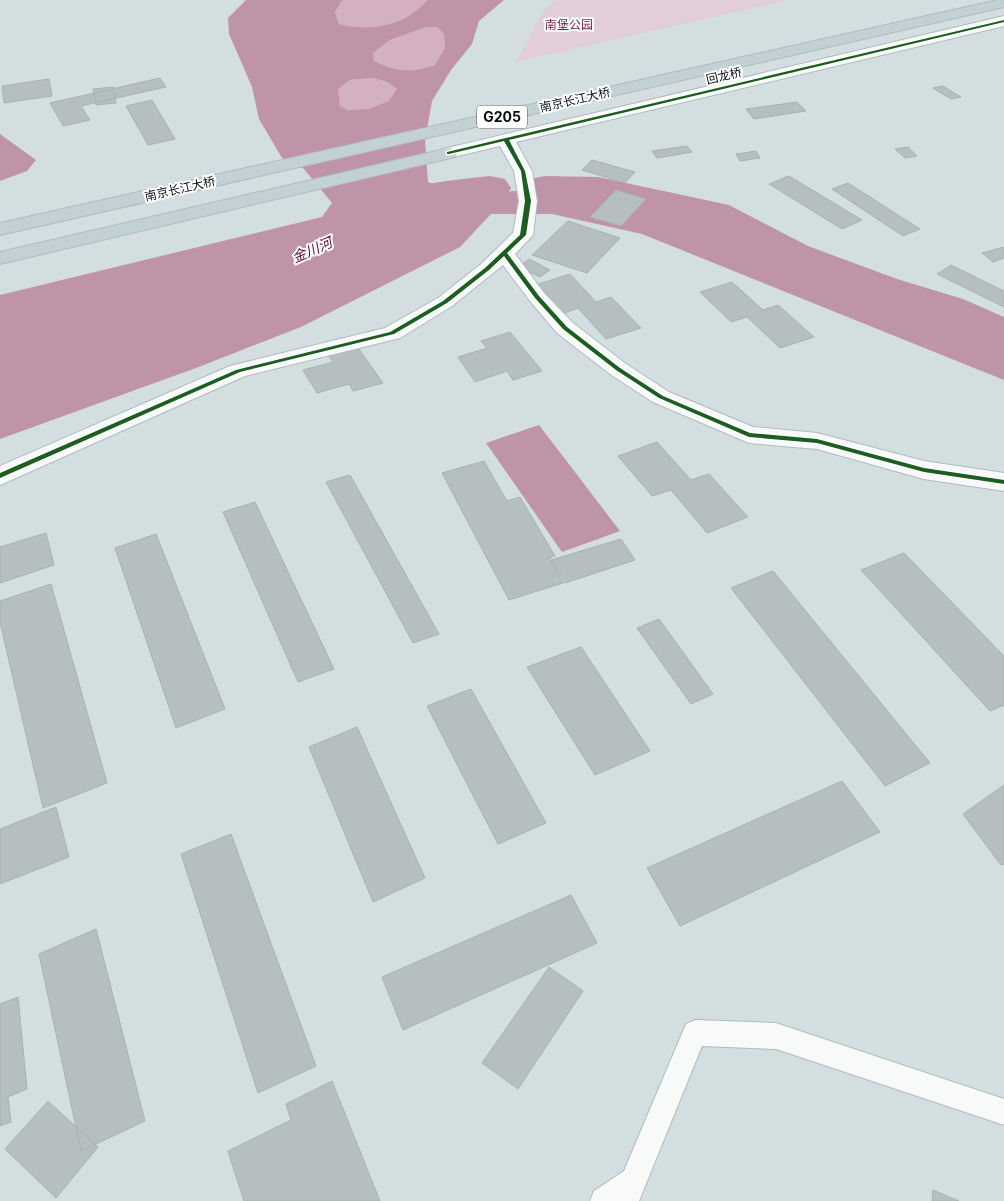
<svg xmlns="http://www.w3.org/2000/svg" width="1004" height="1201" font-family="Inter,'Noto Sans SC',sans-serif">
<rect width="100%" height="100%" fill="#d2dee0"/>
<!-- green -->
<path fill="#e1ced8" d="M556 0H788L516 62 543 11Z"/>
<!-- forest -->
<path fill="#d3b1c2" d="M340 0H427C406 26 369 32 339 24L335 12Z
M426 27H437L444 34 445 47 435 65C409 73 399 72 374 61L373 53 390 40Z
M374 78 387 82 397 89 390 101 368 109 345 110 336 102 338 89 350 80Z"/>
<!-- water -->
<path fill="#c094a8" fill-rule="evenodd" d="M246 0H342L335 12 339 24C369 32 406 26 427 0H504L479 21 472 44 451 70 432 101 425 141 428 182C463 200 503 190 540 190 580 191 622 195 660 205 710 217 758 241 805 262 871 291 937 318 1004 345V380L642 234 552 214H491L460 247 301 327 196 368 0 439V295L322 217 332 203 304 169 282 158 259 119 252 87 229 34 228 18ZM426 27H437L444 34 445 47 435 65C409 73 399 72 374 61L373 53 390 40ZM374 78 387 82 397 89 389 101 368 109 347 110 340 106 338 89 350 80Z
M0 134 36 160 27 171 0 181Z
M539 425 620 531 562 552 486 443Z"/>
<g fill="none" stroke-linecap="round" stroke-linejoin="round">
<!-- river -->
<path fill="#c094a8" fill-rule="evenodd" d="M490 176 505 179 511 188 505 197 390 216 375 212 369 203 375 194C413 185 451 180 490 176Z
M545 176 598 177 729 205 808 246 897 279 963 299 1004 317V350L987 346 929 319 865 299 776 266 700 224 598 201 545 200 530 197 524 188 530 179Z"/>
</g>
<!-- building -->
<path fill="#b5bfc1" stroke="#a8b1b3" d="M160 78 166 87 81 106 90 120 63 126 50 103Z
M49 79 52 96 4 103 2 86Z
M943 86 961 97 951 99 933 88Z
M113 87 116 103 96 105 93 89Z
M152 100 175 139 148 145 126 106Z
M797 102 806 111 754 119 746 109Z
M687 146 692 152 657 158 652 151Z
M908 147 917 156 905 158 895 149Z
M756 151 760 158 740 161 736 154Z
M592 160 635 172 625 183 582 170Z
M789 176 862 220 842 229 769 184Z
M848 183 920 229 903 236 832 189Z
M616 190 646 199 621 226 590 217Z
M568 221 620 238 587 273 532 255Z
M1004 247V258L993 262 982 253Z
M529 259 550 270 540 277 518 267Z
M951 265 1004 291V307L937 274Z
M570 274 596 302 611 297 641 328 606 339 578 308 562 314 536 285Z
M732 282 763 310 778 305 814 337 780 348 747 317 731 322 700 292Z
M510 332 542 371 513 380 507 371 475 382 458 357 487 348 481 341Z
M358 348 383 383 353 391 349 384 317 393 303 370 333 362 329 356Z
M657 442 691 480 709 474 748 517 707 533 671 490 652 496 618 456Z
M484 461 507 501 520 497 555 556 549 558 563 583 509 600 442 473Z
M350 475 439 634 413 643 326 482Z
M255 502 334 669 298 682 223 512Z
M46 533 54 565 0 583V547Z
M156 534 225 709 176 728 115 548Z
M621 539 635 560 565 583 551 560Z
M904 553 1004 656V705L990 711 861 570Z
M773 571 930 763 885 786 731 588Z
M51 584 107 783 43 808 0 622V601Z
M659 619 713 694 691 704 637 628Z
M581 647 650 751 595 775 527 667Z
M471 689 546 823 498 844 427 706Z
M357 727 425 878 373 902 309 747Z
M842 781 880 832 680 926 647 868Z
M1004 785V864L1001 865 963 814Z
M56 807 69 857 0 884V829Z
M231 834 316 1066 258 1093 181 854Z
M571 895 597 943 403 1030 382 977Z
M96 929 145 1121 81 1151 39 954Z
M549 967 583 991 518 1089 482 1063Z
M18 997 27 1089 8 1097 11 1122 0 1126V1004Z
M332 1081 380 1201H244L228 1151 291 1120 286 1104Z
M48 1101 98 1147 56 1198 5 1149Z
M933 1190 959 1201H932Z"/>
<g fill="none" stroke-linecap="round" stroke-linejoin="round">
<!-- lane casing -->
<g stroke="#b1bbbc" stroke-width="2">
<path id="lane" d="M695 1020 776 1023 1004 1099V1125L776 1049 702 1046 639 1201H590L594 1191 624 1171 686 1024Z"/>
</g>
<!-- street casing -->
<g stroke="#b1bbbc" stroke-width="2">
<path id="street" d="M1004 16V26L516 142 532 171 537 201 533 235 515 254 544 293 573 323 626 364 669 392 753 427 817 433 924 461 1004 473V491L924 479 817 449 749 443 653 402 610 374 557 333 530 301 503 265 452 306 400 338 245 376 0 485V466L230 366 385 328 438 298 480 265 513 233 519 201 514 171 500 146 449 158 443 157 440 153 443 149Z"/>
</g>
<!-- highway casing -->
<g stroke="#b4babb" stroke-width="2">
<path id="highway" d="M998 0H1004V7L0 235V223Z
M449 148 455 149 458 153 455 157 0 264V252Z"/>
</g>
<!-- lane -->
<use href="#lane" fill="#f8fafa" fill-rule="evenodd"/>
<!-- street -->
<use href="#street" fill="#f8fafa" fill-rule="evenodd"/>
<!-- highway -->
<use href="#highway" fill="#c2d1d3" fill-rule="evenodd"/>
<!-- cycleway casing -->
<g stroke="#fff" stroke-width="3">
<path id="cycleway" d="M1004 20V22L509 140 525 171 531 201 526 235 507 253 539 296 567 327 620 368 663 396 750 433 817 439 924 468 1004 480V484L924 472 817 443 749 437 659 398 616 370 563 329 535 298 504 256 489 270 447 303 394 334 240 372 0 478V473L236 370 390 332 443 301 485 268 520 235 525 201 521 171 504 141 449 154H447V152Z"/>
</g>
<!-- cycleway -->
<use href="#cycleway" fill="#1b5e20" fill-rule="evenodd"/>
</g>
<g text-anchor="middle" stroke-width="4" stroke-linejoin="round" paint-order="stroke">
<!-- far-park labels -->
<g font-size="12" fill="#77244c" stroke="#fff">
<text x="569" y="29">南堡公园</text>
</g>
<!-- far-street labels -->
<g font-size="12" fill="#060d0e" stroke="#fff">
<text transform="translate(724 76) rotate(-13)" y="4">回龙桥</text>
<text transform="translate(575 100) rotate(-13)" y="4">南京长江大桥</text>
<text transform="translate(180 189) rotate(-13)" y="4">南京长江大桥</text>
</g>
<!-- shield labels -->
<rect fill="#fff" stroke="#515656" stroke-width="1" x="477" y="105.5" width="50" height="23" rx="4"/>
<g font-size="14" font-weight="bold" fill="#060d0e">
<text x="502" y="122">G205</text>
</g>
<!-- far-water labels -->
<g font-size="14" font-style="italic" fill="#5f0938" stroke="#fff">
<text transform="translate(312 250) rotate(-24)" y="5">金川河</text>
</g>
</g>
</svg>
